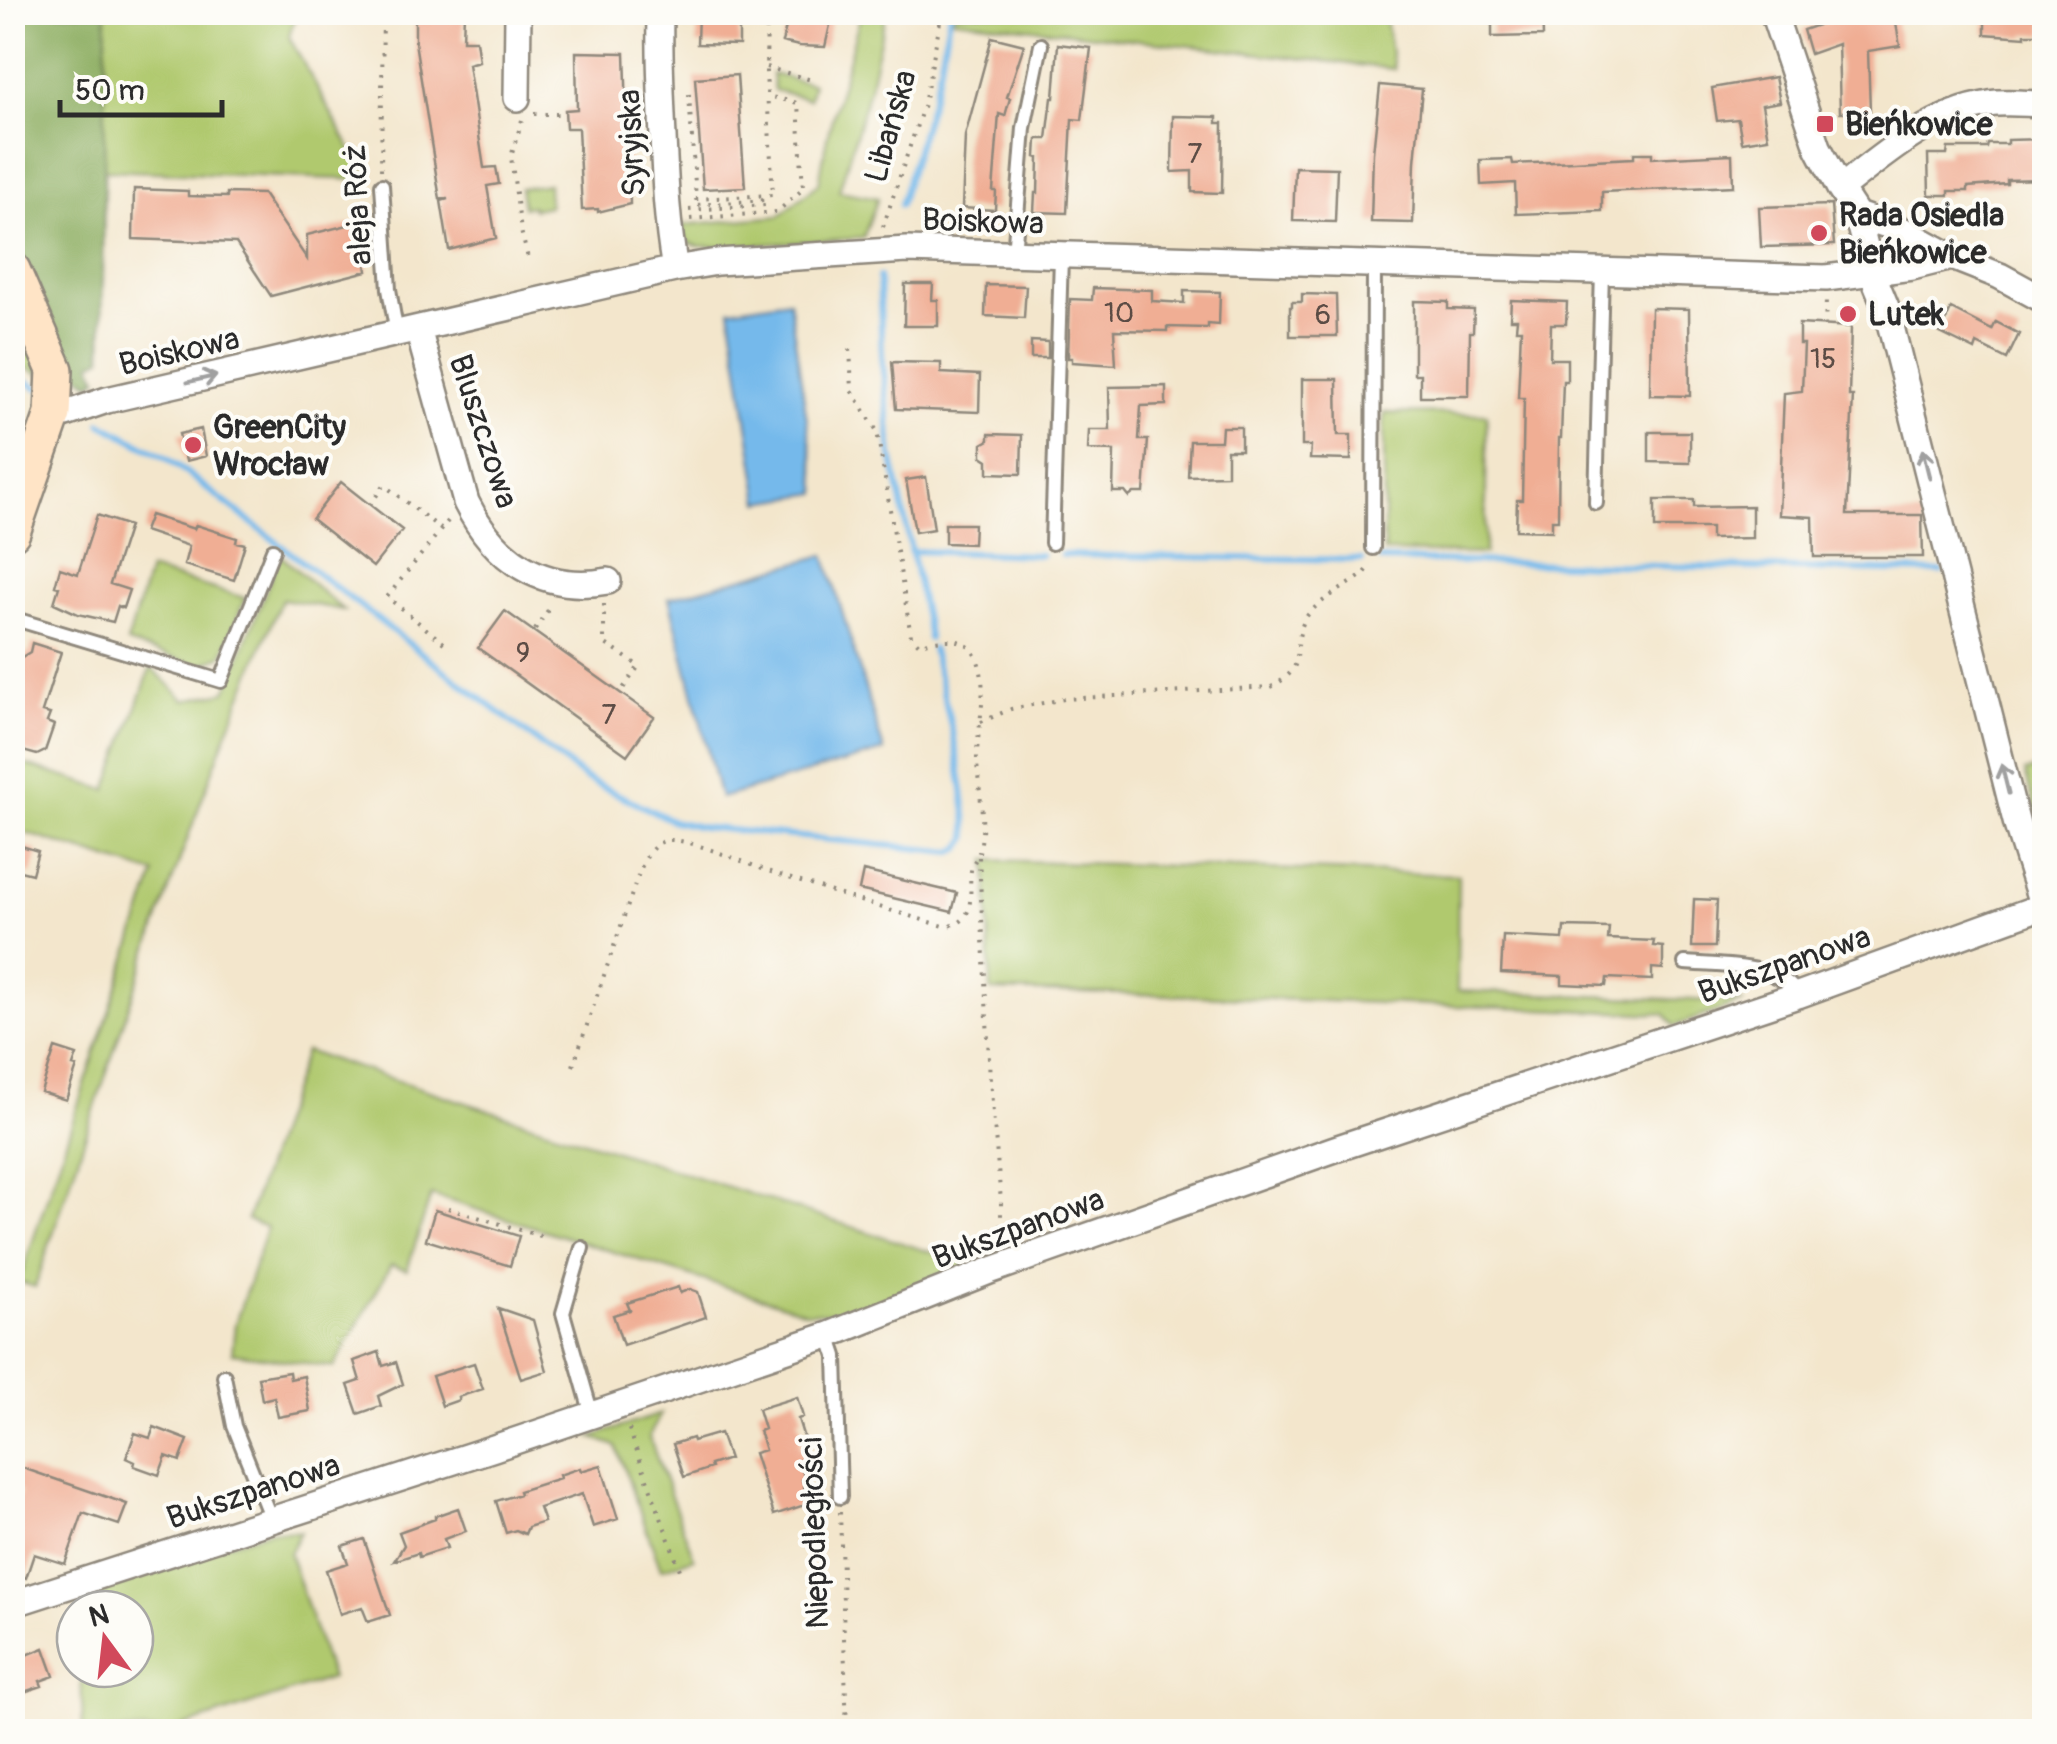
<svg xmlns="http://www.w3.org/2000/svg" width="2057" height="1744" font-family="Pangolin,sans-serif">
<rect width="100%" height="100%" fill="#fdfcf7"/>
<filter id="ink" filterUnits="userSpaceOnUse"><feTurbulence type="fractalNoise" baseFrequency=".01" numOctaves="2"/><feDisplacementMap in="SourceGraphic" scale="20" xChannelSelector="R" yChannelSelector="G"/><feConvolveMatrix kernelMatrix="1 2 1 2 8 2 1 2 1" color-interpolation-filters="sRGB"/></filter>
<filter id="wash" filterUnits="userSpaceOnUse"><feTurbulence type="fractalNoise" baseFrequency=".0048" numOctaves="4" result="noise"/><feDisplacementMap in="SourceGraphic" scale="40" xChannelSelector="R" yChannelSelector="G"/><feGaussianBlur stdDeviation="2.25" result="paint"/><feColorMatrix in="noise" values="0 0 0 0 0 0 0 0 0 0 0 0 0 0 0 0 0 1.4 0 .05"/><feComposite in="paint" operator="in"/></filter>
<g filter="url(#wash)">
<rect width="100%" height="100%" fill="#f3e6cc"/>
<!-- green -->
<path fill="#b0c96e" stroke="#6e7a4c" stroke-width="2.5" d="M13 13H296L289 37 368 180 104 170 102 358 92 363 98 379 90 383 13 252Z
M861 13H886L868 93 839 191 878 198 863 238 725 247 697 246 688 242 684 235 683 225 779 216 819 183 827 137Z
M954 13H1384L1394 69 953 19Z
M772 74 813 84 809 99 774 90Z
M548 184 549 206 533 209 532 206 523 207 520 188Z
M12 319 35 349 42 375 13 361Z
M1384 413 1487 414 1485 554 1384 552Z
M280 555 343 610 282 599C185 823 113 1056 35 1287L19 1282 155 874 13 829V761L107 790 151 667 185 700 226 692Z
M149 570 245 598 222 656 199 666 127 643Z
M2044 767V841L2025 772Z
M987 860 1458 875 1457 991 1744 1002 1674 1026 1665 1014 1169 995 991 991Z
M305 1051 980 1268 850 1313 806 1312 431 1195 407 1270 391 1265 334 1367 232 1353 235 1324 267 1227 247 1220Z
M661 1414 649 1437 694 1558 661 1569 616 1446 591 1437Z
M269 1531 300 1532 289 1553 331 1678 171 1731H83L81 1669H135V1609H79V1589Z"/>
<!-- forest -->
<path fill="#8cad61" stroke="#5c6c46" stroke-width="2.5" d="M13 13H106L102 358 92 363 98 379 90 383 68 368 13 252Z"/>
<!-- water -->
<path fill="#74b9eb" stroke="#50728b" stroke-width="2.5" d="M789 300 818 493 760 502 730 309Z
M825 555 884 751 720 798 669 598Z"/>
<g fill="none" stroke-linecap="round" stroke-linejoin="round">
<!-- stream -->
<path stroke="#74b9eb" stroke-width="6" d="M900 205 938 77 950 12
M879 277 882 355 892 455 929 639
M12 374 39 388
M101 423 167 458 586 779 673 821 701 827 953 852 961 848 968 838C964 774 948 711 932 649
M910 551 1041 555
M1062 555 1362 560
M1381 560 1941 572"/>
</g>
<g id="blocks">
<!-- building -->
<path fill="#f0ae94" d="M415 12H464L463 40H476L479 61 468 64 484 168 496 167 499 184 487 186 496 238 449 250 441 201 448 199H440L415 42Z
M698 12H739V45L697 44Z
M790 12H833L825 47 799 46 782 42Z
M1492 12H1542L1543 36 1492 37Z
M1856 12H1894L1900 46 1868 51 1870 111 1840 112 1838 44 1810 54 1803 30Z
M1985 12H2044V34H2025V37L1985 34Z
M992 37 1024 45 1007 97 1010 98 1005 116 999 114 993 191H996L995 210 962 208 965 136Z
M1058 44 1091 48 1082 120 1072 119 1067 213 1034 212 1035 193H1038L1039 158 1036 157 1037 139H1047L1052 98H1054Z
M576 52 625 53 630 204 598 212V209L582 210 578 128H566L565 110 577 109Z
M737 75 745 187 703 189 695 78Z
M1775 77 1780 102 1762 105 1768 138 1742 142 1738 119 1717 121 1712 88Z
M1380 85 1422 89 1415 162 1413 223 1371 222 1373 153Z
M1173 116 1217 117V123H1223L1222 193 1192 192V171L1172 172Z
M2044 139V179L2007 180V184L1968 187V191H1949V195H1929L1928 155H1947L1948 148H1987L1988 144H2007V140Z
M1634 153H1652V158L1732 154 1733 186 1602 192V211L1516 214 1515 183 1481 185 1480 160 1512 159 1513 164 1634 158Z
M1295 167 1337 168 1335 222 1293 221Z
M134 189 188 191V196L227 197V193L263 194 307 259V235L360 222 367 271 271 296 236 243 133 239Z
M1831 205 1834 245 1761 247 1759 207Z
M905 284H933L932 300H938V326H904Z
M986 285 1026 286 1024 318 985 316Z
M1093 288 1152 290V301L1184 303V291L1220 292 1219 325 1208 324V328L1167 327V331L1114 330 1116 365 1072 362V358H1068L1070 299 1092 300Z
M1302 294 1336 295 1337 336H1290V307H1292V302H1302Z
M1511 300 1567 302 1566 324H1551L1550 359H1567V381H1563L1561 438H1559L1558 520H1552V531L1516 530 1517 500H1522L1524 398H1518L1521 329H1516L1517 319H1510Z
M1414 301 1448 302V309L1474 310 1473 332H1470L1469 396H1420V374H1414Z
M1651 308 1689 309 1690 396 1650 395Z
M1951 309 1992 330 1996 322 2019 334 2007 359 1977 344 1975 350 1940 333Z
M1799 324 1851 327 1849 396H1853L1847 515H1922L1923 557H1814L1813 517 1779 515 1784 393 1802 391 1804 344H1799Z
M1031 341 1048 342V358H1031Z
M892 362 941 363V373L980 375 979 412 896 409Z
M1302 379H1337L1338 435H1351V460L1310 459 1311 446H1302Z
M1166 386V405L1141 406 1139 440H1148L1144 493H1134L1129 497 1125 492H1113L1114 451 1088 450 1089 430H1110L1109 387Z
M1222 427H1241V450H1227V475L1188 476 1190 441H1221Z
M201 429 206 456 186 461 179 434Z
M1649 432H1690V463L1649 462Z
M989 434 1022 435 1021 474 988 473V460L982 456V444L989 440Z
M926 477 934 529 915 532 906 480Z
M341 482 402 530 373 567 312 519Z
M1655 500H1694V507L1752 506V538L1711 539V528H1655Z
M97 515 129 526 110 584 129 590 123 608 118 606 113 622 78 614 54 603 59 587 55 586 60 568 78 574Z
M150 515 194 529 196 525 237 538 236 542 245 544 234 580 184 565 189 546 144 531Z
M945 524H974L973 544 945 543Z
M505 611 654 717 627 755 478 648Z
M32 643 61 652 42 712 50 714 47 722 54 725 45 751 37 755 12 748V692L20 666 17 660 30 652Z
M12 843 38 851 32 874 12 869Z
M863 871 957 893 952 912 859 890Z
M1694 899 1717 900 1715 947H1692Z
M1564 927 1609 928 1608 939 1654 941 1653 946 1663 947V969L1652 968V980L1607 978 1606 986 1562 984V976L1501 973 1503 936 1563 939Z
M55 1048 77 1055 73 1066 77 1067 66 1100 41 1092Z
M435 1210 519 1236 510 1266 426 1240Z
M678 1287 680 1293 690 1289 698 1292 706 1317 623 1345 613 1315 630 1310 627 1303Z
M498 1308 533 1320 547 1371 521 1379Z
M379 1352 383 1366 396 1362 403 1384 378 1396 381 1406 358 1414 348 1385 360 1381 354 1361Z
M474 1363 483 1389 458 1397 459 1400 442 1406 432 1376Z
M289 1372 290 1379 304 1376 310 1411 278 1417 274 1397 262 1400 258 1377Z
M797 1397 803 1417 798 1419 804 1438 799 1440 805 1459 799 1460 805 1479 802 1480 805 1490 803 1491 805 1505 774 1515 754 1453 765 1450 759 1431 764 1429 758 1409Z
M154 1427 188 1440 180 1461 166 1456 159 1475 134 1466 135 1462 126 1458 135 1433 150 1438Z
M720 1433 729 1459 710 1465 711 1468 684 1477 673 1444 692 1438 693 1441Z
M601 1465 618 1519 593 1527 582 1494 539 1508 544 1522 528 1527 525 1534 516 1530 506 1533 496 1501 520 1494 519 1491 560 1478 559 1475 580 1468 581 1471Z
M20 1467 127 1504 119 1525 83 1513 65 1564 34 1554 26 1578 12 1574V1516L21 1491 12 1487Z
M458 1508 466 1531 444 1539 447 1548 419 1557 418 1553 394 1561 404 1545 399 1532 435 1519V1516Z
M364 1539 390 1615 368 1622 362 1607 340 1614 326 1570 348 1563 342 1546Z
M44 1648 54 1676 40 1681 42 1686 12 1696V1661Z"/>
</g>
</g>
<g filter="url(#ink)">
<use href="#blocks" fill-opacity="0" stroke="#8f887c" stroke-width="2.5"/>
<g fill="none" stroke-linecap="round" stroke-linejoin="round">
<!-- lane casing -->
<g stroke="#8f887c" stroke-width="18">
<path id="lane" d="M382 185 389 289 397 334
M1014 255 1024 128 1041 45
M1596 503 1602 270
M1052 543 1061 257
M1373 548 1374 264
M12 618 221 681 273 550
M1685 963C1718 966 1781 963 1798 995
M582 1248 563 1313 592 1415
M829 1335 836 1356 840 1497
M224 1376 234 1426 271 1519"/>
</g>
<!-- street casing -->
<g stroke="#8f887c" stroke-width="30">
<path id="street" d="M660 12C659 54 661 96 663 137 665 181 667 225 675 269
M1773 12 1818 147 1840 189 1857 215 1902 230 1952 257 2000 276 2044 300
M517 98 518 12
M1840 189C1883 155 1933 112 1989 104 2007 101 2027 104 2044 104
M1857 215 1872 273 1886 307 2017 825 2044 910
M418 329 466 502C494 559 542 593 608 581
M53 414H66L107 400 675 269 717 262 907 250 1826 278 1912 267 1952 257
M12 1604 494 1448 829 1335 992 1270 1335 1149 1798 995 2043 906"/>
</g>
<!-- secondary casing -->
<g stroke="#8f887c" stroke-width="40">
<path id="secondary" d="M12 270 55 370 53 414 12 532"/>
</g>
<!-- path -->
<path stroke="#8f887c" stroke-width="4" stroke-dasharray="2.5 8" stroke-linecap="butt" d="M783 12 785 13
M690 20V12
M766 67 815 81
M689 94 696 199 773 195 766 73 767 12
M534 114H564
M522 120 511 157 521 231 529 262
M381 170 383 12
M689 210 766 205 765 200 696 205V200
M690 219 777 212 803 189 798 103 767 96
M883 227 924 104 942 12
M1825 326 1826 301
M370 505 384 485 441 529
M448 521 387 597 450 648
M604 604V643L639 666 622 690
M535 630 552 604
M981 722 1011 709 1064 699 1271 687C1310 666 1290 653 1304 621 1312 603 1349 586 1365 573L1370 566
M979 857 990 1080 1001 1201V1241
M573 1066 639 873C645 859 652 842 669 840 686 838 746 863 765 870 824 890 884 909 944 926 955 926 964 922 968 911 973 896 968 880 972 866 974 861 978 857 979 852 987 823 978 790 977 760 976 728 994 675 970 648 957 635 935 641 919 644L911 636 877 431 852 390 850 347
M448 1208 547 1238
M629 1429 680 1570
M840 1512 847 1732"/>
<!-- lane -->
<use href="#lane" stroke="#fff" stroke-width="12"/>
<!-- street -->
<use href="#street" stroke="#fff" stroke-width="25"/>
<!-- secondary -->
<use href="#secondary" stroke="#ffe4c6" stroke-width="35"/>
</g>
<!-- one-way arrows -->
<defs><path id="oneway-shaft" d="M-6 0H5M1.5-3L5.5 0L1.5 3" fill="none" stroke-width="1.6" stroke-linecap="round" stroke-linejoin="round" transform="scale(2.5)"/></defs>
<g stroke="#a0a0a0">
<use href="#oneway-shaft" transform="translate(202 379) rotate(-13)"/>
<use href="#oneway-shaft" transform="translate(1926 464) rotate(-104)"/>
<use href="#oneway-shaft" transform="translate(2005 779) rotate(-104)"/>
</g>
</g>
<!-- markers -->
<g fill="#d1495b" stroke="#fdfcf7" stroke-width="4">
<rect x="1815" y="114" width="20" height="20" rx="5"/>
<circle cx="1819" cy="233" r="10"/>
<circle cx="1848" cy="314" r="10"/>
<circle cx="193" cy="445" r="10"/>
</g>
<g text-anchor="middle" stroke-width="8" stroke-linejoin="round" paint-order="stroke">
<!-- number labels -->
<g font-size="28" fill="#5c4c45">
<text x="1195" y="163">7</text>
<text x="1119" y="322">10</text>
<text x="1323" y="324">6</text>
<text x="1823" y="368">15</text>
<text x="523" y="662">9</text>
<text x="609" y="724">7</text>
</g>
<!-- poi labels -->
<g font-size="32" font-weight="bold" fill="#2b2b2b" stroke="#fdfcf7" text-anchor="start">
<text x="1845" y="135">Bieńkowice</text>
<text x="1839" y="226">Rada Osiedla<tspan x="1839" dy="37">Bieńkowice</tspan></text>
<text x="1868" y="325">Lutek</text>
<text x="213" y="438">GreenCity<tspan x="213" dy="37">Wrocław</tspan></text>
</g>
<!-- street labels -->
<g font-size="32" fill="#2b2b2b" stroke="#fdfcf7">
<text transform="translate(890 126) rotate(-74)" y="11">Libańska</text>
<text transform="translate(631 143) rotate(-93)" y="11">Syryjska</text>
<text transform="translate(357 205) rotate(-93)" y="11">aleja Róż</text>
<text transform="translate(983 221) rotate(2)" y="11">Boiskowa</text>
<text transform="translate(179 351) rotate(-13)" y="11">Boiskowa</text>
<text transform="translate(484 431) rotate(72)" y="11">Bluszczowa</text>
<text transform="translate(1784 964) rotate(-19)" y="11">Bukszpanowa</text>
<text transform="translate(1018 1228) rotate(-20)" y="11">Bukszpanowa</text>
<text transform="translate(253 1491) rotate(-18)" y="11">Bukszpanowa</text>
<text transform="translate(814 1533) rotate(-92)" y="11">Niepodległości</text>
</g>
</g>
<!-- margin -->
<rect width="2057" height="1744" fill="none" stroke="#fdfcf7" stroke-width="50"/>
<!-- north arrow -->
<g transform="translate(105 1639) rotate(345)"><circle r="48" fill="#fdfcf7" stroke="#a9a8a5" stroke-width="2.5"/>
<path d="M0-8L18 38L0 25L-18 38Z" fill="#d1495b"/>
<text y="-15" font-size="28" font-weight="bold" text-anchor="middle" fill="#2b2b2b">N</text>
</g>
<!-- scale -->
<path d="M60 100v15h162v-15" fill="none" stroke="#2b2b2b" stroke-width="5"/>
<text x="75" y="100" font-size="30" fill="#2b2b2b" stroke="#fdfcf7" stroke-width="8" paint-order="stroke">50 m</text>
</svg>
